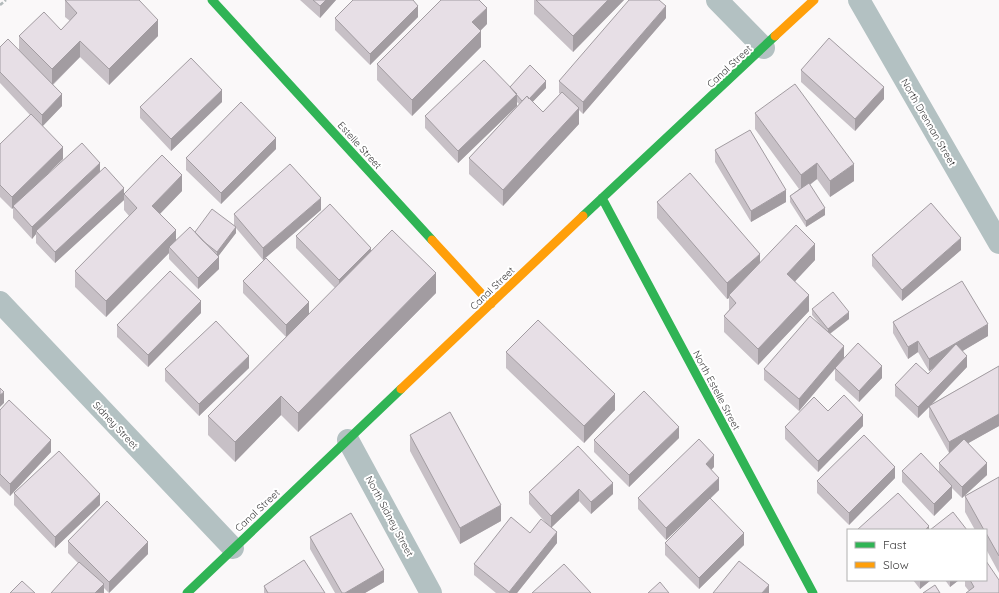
<svg xmlns="http://www.w3.org/2000/svg" width="999" height="593" font-family="Quicksand,sans-serif">
<rect width="100%" height="100%" fill="#faf8f9"/>
<g fill="none" stroke-linecap="round" stroke-linejoin="round">
<!-- path -->
<path stroke="#b3babb" stroke-width="2.5" stroke-dasharray="4 2" stroke-linecap="butt" d="M0 5 6 0"/>
<!-- street -->
<path stroke="#b3c1c2" stroke-width="22" d="M717 0 764 48
M859 0 999 243
M0 302 233 548
M348 440 431 593"/>
<!-- fast -->
<path stroke="#30b455" stroke-width="9" d="M212 0 432 240
M602 198 813 593
M583 216 775 36
M187 593 401 389"/>
<!-- slow -->
<path stroke="#ff9f0a" stroke-width="9" d="M775 36 814 0
M432 240 491 304
M401 389 583 216"/>
</g>
<!-- wall -->
<path fill="#c7c0c6" d="M65 0 158 36 109 85 80 57 53 85 62 106 42 126 63 159 33 187 100 172 124 194 182 191 160 214 176 241 195 232 234 225V214L321 210 263 260 236 228V233L218 256 219 269 198 289 169 259V253L106 317 75 287V271L129 216 124 210V200L55 263 36 243V234L32 239 13 218V207L12 209 0 197V144L30 115 0 83V47L19 51V36L61 30 70 21 65 17Z
M300 0H336L320 18Z
M534 0H624L573 52 534 14Z
M418 17 370 65 335 30V18Z
M666 18 583 114 579 110V124L503 206 469 174V158L519 104 517 102V106L458 163 425 128V116L510 87 546 88 532 102 543 112 560 94 559 93V81Z
M487 24 480 31 481 47 412 116 377 80V64Z
M801 70 884 99 855 131 801 82Z
M222 102 171 151 140 118V107Z
M755 113 854 181 830 197 817 179 810 185 825 215 806 227 790 202V196L799 189 755 129Z
M276 149 221 204 186 170V158Z
M715 150 786 202 751 222 715 162Z
M657 202 760 262 815 260 795 281 809 311 758 365 724 332V316L729 310V298L727 299 657 218Z
M296 236 371 250 436 293 298 432 281 415 235 462 208 435V416L335 288 296 248Z
M961 250 902 301 872 266V255Z
M243 281 309 314 286 337 243 293Z
M812 309 849 319 830 334 844 358 882 378 859 402 835 380V369L799 411 764 380V369L822 327 812 315Z
M201 313 148 367 117 337V325Z
M893 322 988 336 962 351 967 367 932 404 999 366V426L968 443 987 475 962 498 952 488V498L934 516 902 482V471L939 472V463L949 453 929 417V407L918 418 895 396V385L928 374 933 368 929 371 918 352 908 359 893 333Z
M506 352 615 410 584 443 506 368Z
M249 368 199 416 165 381V369Z
M0 410 51 452 10 496 0 486Z
M828 411 863 426 818 472 785 439V427Z
M410 435 501 521 460 544 410 451Z
M679 438 629 487 594 452V440Z
M578 446 613 494 591 514 579 501 551 527 557 543 517 593H496L474 575V564L547 524 529 504V492Z
M714 467 711 470 719 490 710 499 744 545 699 589 665 555V543L699 509 666 540 638 509V498Z
M999 477V573L986 549V530H975L965 512V496Z
M895 478 849 525 817 493V481Z
M14 493 100 505 55 548 14 505Z
M310 537 384 582 365 593H335L310 549Z
M68 541 148 554 109 593 104 588V593L78 563 68 553Z
M913 580H931L920 589Z
M945 580H959L950 587Z
M965 580H999L969 591 965 586Z
M264 586 325 593H264Z"/>
<!-- shaded-wall -->
<path fill="#a29ca1" d="M326 0H336L320 18V6Z
M608 0H624L573 52V36Z
M418 6V17L370 65V54Z
M666 6V18L583 114V102Z
M487 8V24L472 39V22Z
M158 20V36L109 85V69Z
M481 31V47L412 116V100Z
M80 41V57L52 85V69Z
M546 81V88L525 110V103Z
M884 87V99L855 131V119Z
M222 90V102L171 151V139Z
M62 94V106L42 127V115Z
M517 94V106L458 163V151Z
M579 108V124L503 206V190Z
M276 138V149L221 204V193Z
M63 147V159L12 209V197Z
M100 163V174L36 231V234L32 239V227Z
M817 163V179L801 191V175Z
M854 164V181L830 197V181Z
M182 175V191L152 222V206Z
M124 188V200L55 263V252Z
M786 190V202L751 222V211Z
M321 198V210L263 260V248Z
M825 208V215L806 227V221Z
M236 227V233L217 258V252Z
M176 230V246L169 247V253L106 317V301Z
M961 238V250L902 301V290Z
M815 244V260L787 290V274Z
M371 248V259L339 291V280Z
M760 254V270L729 295V298L727 299V283Z
M219 257V269L198 289V278Z
M436 273V293L298 432V413Z
M809 295V311L758 365V349Z
M201 301V313L148 367V355Z
M309 302V314L286 337V325Z
M849 312V319L828 335V329Z
M988 324V336L929 371V359Z
M918 341V352L908 359V347Z
M844 346V358L799 411V399Z
M249 356V368L199 416V404Z
M967 356V367L929 407V406V407L918 418V407Z
M882 366V378L859 402V391Z
M4 392V403L0 407V395Z
M615 394V410L584 443V426Z
M281 396V415L235 462V442Z
M999 414V426L949 454V442Z
M863 415V426L818 472V461Z
M679 427V438L629 487V475Z
M51 440V452L10 496V484Z
M714 455V467L706 475V464Z
M987 463V475L962 498V487Z
M895 467V478L849 525V513Z
M719 478V490L666 540V528Z
M613 483V494L591 514V502Z
M952 486V498L934 516V504Z
M579 489V501L551 528V516Z
M100 494V505L55 548V537Z
M501 505V521L460 544V528Z
M929 526V530H925Z
M557 532V543L517 593H509V592Z
M744 533V545L699 589V578Z
M148 542V554L109 593V582Z
M384 570V582L365 593H345Z
M920 580H931L920 589Z
M950 580H959L950 587Z
M104 584V593H95Z
M769 585V593H762Z"/>
<!-- building -->
<path fill="#e7dfe6" stroke="#a29ca1" d="M65 0H139L158 20 109 69 80 41 52 69 19 36 44 12 61 30 77 13Z
M313 0H326L320 6Z
M353 0H413L418 6 370 54 335 18Z
M441 0H479L487 8 472 22 481 31 412 100 377 64Z
M536 0H608L573 36Z
M629 0H659L666 6 583 102 559 81Z
M829 38 884 87 855 119 801 70Z
M8 39 62 94 42 115 0 72V47Z
M191 58 222 90 171 139 140 107Z
M484 60 517 94 458 151 425 116Z
M530 65 546 81 529 99 527 96 522 101 510 87Z
M795 84 854 164 830 181 817 163 801 175 755 113Z
M562 92 579 108 503 190 469 158 527 96 543 112Z
M241 102 276 138 221 193 186 158Z
M31 114 63 147 12 197 0 185V144Z
M750 130 786 190 751 211 715 150Z
M82 143 100 163 32 227 13 206Z
M162 155 182 175 152 206 176 230 106 301 75 271 137 208 124 194Z
M290 164 321 198 263 248 234 214Z
M105 167 124 188 55 252 36 231Z
M690 173 760 254 727 283 657 202Z
M809 183 825 208 806 221 790 196Z
M931 203 961 238 902 290 872 255Z
M330 204 371 248 339 280 296 236Z
M212 209 236 227 217 252 203 241 195 232Z
M796 225 815 244 787 274 809 295 758 349 724 316 736 303 729 295Z
M190 227 219 257 198 278 169 247Z
M392 230 436 273 298 413 281 396 235 442 208 416Z
M266 258 309 302 286 325 243 281Z
M170 271 201 301 148 355 117 325Z
M962 281 988 324 929 359 918 341 908 347 893 322Z
M833 292 849 312 828 329 812 309Z
M810 316 844 346 799 399 764 369Z
M538 320 615 394 584 426 506 352Z
M216 321 249 356 199 404 165 369Z
M858 343 882 366 859 391 835 368Z
M956 344 967 356 918 407 895 385 916 363 928 374Z
M999 366V414L949 442 929 406Z
M0 388 4 392 0 395Z
M644 391 679 427 629 475 594 440Z
M844 395 863 415 818 461 785 427 814 397 828 411Z
M9 400 51 440 10 484 0 474V410Z
M450 412 501 505 460 528 410 435Z
M864 435 895 467 849 513 817 481Z
M699 439 714 455 706 464 719 478 666 528 638 498Z
M964 439 987 463 962 487 939 463Z
M578 446 613 483 591 502 579 489 551 516 529 492Z
M59 451 100 494 55 537 14 493Z
M921 453 952 486 934 504 902 471Z
M999 477V556L986 533V530H984L965 496Z
M898 493 929 526 925 530H857Z
M710 498 744 533 699 578 665 543Z
M107 501 148 542 109 582 68 541Z
M953 512 967 530H930Z
M351 513 384 570 345 593H342L310 537Z
M511 517 530 533 541 519 557 532 509 592 474 564Z
M304 560 325 593H268L264 586Z
M739 561 769 585 762 593H713Z
M986 561 999 580V593H966L974 587 970 580H986Z
M79 562 104 584 95 593H51Z
M564 564 591 593H532Z
M22 581 35 593H10Z
M660 582 669 593H648Z
M935 585 940 593H923Z"/>
<g text-anchor="middle" stroke-width="4" stroke-linejoin="round" paint-order="stroke">
<!-- street labels -->
<g font-size="10" fill="#393839" stroke="#fff">
<text transform="translate(729 66) rotate(-43)" y="4">Canal Street</text>
<text transform="translate(929 122) rotate(60)" y="4">North Drennan Street</text>
<text transform="translate(360 145) rotate(48)" y="4">Estelle Street</text>
<text transform="translate(492 288) rotate(-44)" y="4">Canal Street</text>
<text transform="translate(717 390) rotate(62)" y="4">North Estelle Street</text>
<text transform="translate(116 425) rotate(47)" y="4">Sidney Street</text>
<text transform="translate(257 510) rotate(-43)" y="4">Canal Street</text>
<text transform="translate(390 516) rotate(62)" y="4">North Sidney Street</text>
</g>
</g>
<!-- legend -->
<rect x="847" y="529" width="140" height="52" fill="#ffffff" stroke="#b0afb0"/>
<rect x="855" y="542" width="20" height="6" fill="#30b455" stroke="#b0afb0"/>
<text x="883" y="549" font-size="12" fill="#393839">Fast</text>
<rect x="855" y="562" width="20" height="6" fill="#ff9f0a" stroke="#b0afb0"/>
<text x="883" y="569" font-size="12" fill="#393839">Slow</text>
</svg>
